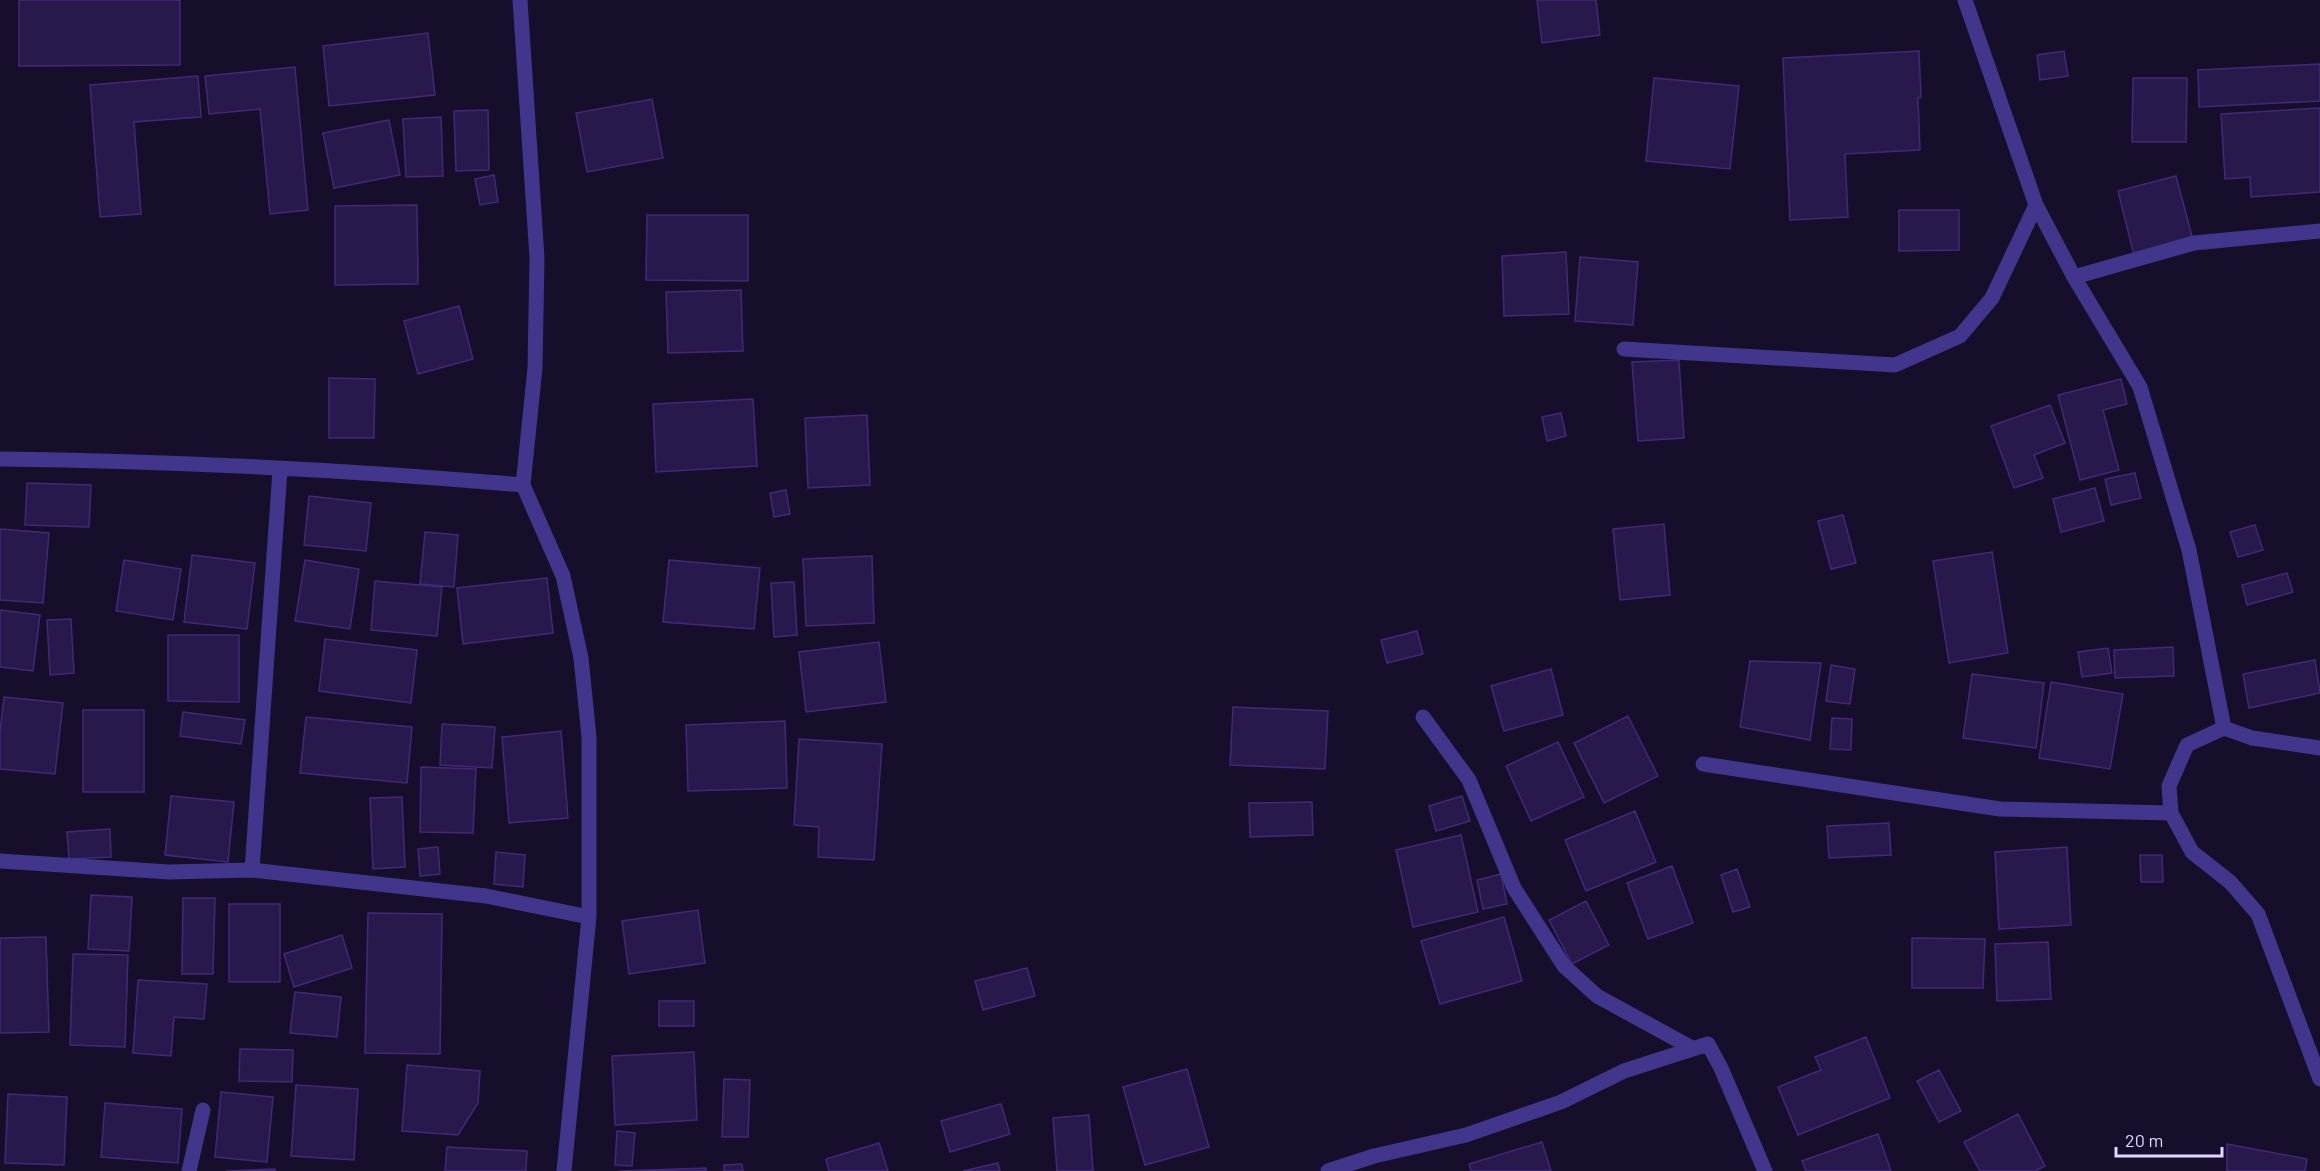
<svg xmlns="http://www.w3.org/2000/svg" width="2320" height="1171" font-family="Barlow,sans-serif">
<rect width="100%" height="100%" fill="#160e2a"/>
<!-- building -->
<path fill="#28194c" stroke="#41297a" stroke-width="1.5" d="M19 0H180V65L19 66Z
M1537 0H1596L1600 35 1542 43Z
M428 33 435 95 329 106 323 46Z
M1919 51 1921 97 1918 98 1920 150 1845 154 1848 217 1790 220 1783 58Z
M2064 51 2068 76 2040 80 2037 55Z
M2320 64V101L2199 107 2198 70Z
M295 67 308 210 270 214 260 109 209 114 205 76Z
M198 76 201 117 134 122 141 214 100 217 90 85Z
M1654 78 1739 86 1730 169 1646 161Z
M2133 78H2187L2186 142H2132Z
M652 99 663 158 587 172 576 113Z
M2320 108V192L2251 197 2250 177 2225 179 2221 114Z
M488 110 489 170 456 171 454 111Z
M441 117 443 176 406 177 403 119Z
M389 120 400 175 334 188 323 133Z
M494 175 498 202 480 205 475 179Z
M2176 176 2193 240 2134 255 2118 191Z
M417 205 418 284 335 285V206Z
M1899 210H1959V250L1899 251Z
M647 215H748V281L646 280Z
M1566 252 1569 314 1504 316 1502 256Z
M1580 257 1638 262 1633 325 1575 321Z
M741 290 743 351 668 353 666 292Z
M459 306 473 359 418 374 404 321Z
M1679 360 1684 438 1638 441 1632 362Z
M329 378 375 379 374 438H329Z
M2121 379 2127 404 2103 410 2119 470 2080 480 2058 395Z
M753 399 757 466 656 472 653 404Z
M2050 405 2065 443 2034 455 2043 478 2014 488 1991 426Z
M1561 413 1566 436 1547 441 1542 417Z
M867 415 870 485 808 488 805 418Z
M2135 473 2141 498 2111 505 2105 479Z
M27 483 91 485 89 527 25 525Z
M2095 488 2104 521 2061 532 2053 499Z
M786 490 790 514 774 517 770 493Z
M309 496 371 503 366 551 304 545Z
M1843 515 1856 563 1831 569 1818 521Z
M1664 524 1670 595 1620 600 1613 529Z
M2255 525 2263 550 2238 557 2230 532Z
M0 529 49 533 43 603 0 600Z
M425 532 458 535 454 587 420 584Z
M1992 552 2008 653 1949 663 1933 561Z
M192 555 255 563 247 629 184 622Z
M872 556 874 623 806 626 803 559Z
M124 560 181 569 173 620 116 611Z
M305 560 359 569 350 629 295 621Z
M669 560 760 568 754 629 663 622Z
M2287 573 2293 592 2247 605 2242 585Z
M547 578 553 633 463 644 457 588Z
M375 581 442 587 437 636 371 630Z
M794 582 797 635 774 637 771 583Z
M0 610 40 615 33 671 0 667Z
M71 619 74 673 50 675 47 620Z
M1417 631 1423 654 1387 663 1381 640Z
M168 635H239V702L168 701Z
M325 639 417 650 411 703 319 691Z
M879 642 886 702 806 712 799 652Z
M2173 647 2174 676 2115 678 2114 650Z
M2108 648 2112 673 2082 677 2078 652Z
M2315 660 2320 693 2249 708 2243 674Z
M1750 661 1821 663 1810 740 1740 727Z
M1831 665 1855 669 1850 704 1826 701Z
M1551 669 1563 715 1504 731 1491 686Z
M1972 674 2044 683 2036 748 1963 738Z
M2051 682 2123 694 2110 769 2039 758Z
M4 697 63 703 55 774 0 769V732Z
M1233 707 1328 711 1325 769 1230 765Z
M83 710H144V792H83Z
M183 712 245 720 241 744 180 736Z
M1628 716 1658 776 1604 803 1574 743Z
M306 717 412 727 407 783 300 773Z
M1832 718 1852 719 1851 750 1830 749Z
M785 721 787 788 688 791 686 725Z
M442 724 495 727 492 768 440 765Z
M561 731 568 818 509 823 502 737Z
M799 739 882 744 874 860 818 857 819 827 794 825Z
M1558 742 1584 797 1531 821 1506 766Z
M421 767 476 769 473 833 420 832Z
M171 796 234 802 228 862 165 855Z
M1462 796 1470 821 1436 831 1429 806Z
M402 797 405 867 373 869 370 798Z
M1312 802 1313 835 1250 837 1249 803Z
M1635 811 1656 862 1586 891 1565 840Z
M1889 823 1891 855 1829 858 1827 826Z
M110 829 111 857 69 859 67 832Z
M1461 835 1478 912 1413 927 1396 850Z
M438 847 440 874 420 876 418 849Z
M2067 847 2071 925 1999 929 1995 852Z
M496 852 525 855 523 887 494 884Z
M2140 855H2162L2163 882H2141Z
M1672 866 1693 923 1648 939 1627 883Z
M1737 869 1750 907 1733 912 1721 875Z
M1501 874 1507 904 1483 909 1477 880Z
M91 895 132 897 129 951 88 949Z
M183 898H215L213 974H182Z
M1586 901 1609 945 1572 964 1549 920Z
M229 904H280V982H229Z
M698 910 705 963 629 974 622 921Z
M368 913 442 914 440 1054 365 1053Z
M1504 917 1522 981 1440 1004 1421 941Z
M342 935 352 968 294 987 284 954Z
M46 937 49 1032 0 1033V938Z
M1912 938 1985 939 1983 988H1912Z
M2048 942 2051 999 1997 1001 1995 944Z
M73 954 128 955 125 1047 70 1045Z
M1027 968 1035 996 983 1010 975 981Z
M138 980 207 984 204 1019 174 1017 171 1056 133 1053Z
M295 992 341 997 337 1037 290 1033Z
M659 1001H694V1026H659Z
M1866 1037 1890 1098 1798 1135 1778 1087 1821 1070 1815 1057Z
M240 1049 293 1050 292 1082 239 1081Z
M694 1052 697 1120 615 1125 612 1056Z
M407 1065 480 1071 478 1103 458 1135 402 1131Z
M1187 1069 1209 1147 1145 1165 1123 1087Z
M1939 1070 1961 1111 1939 1122 1917 1081Z
M724 1079 750 1080 748 1137H722Z
M296 1085 358 1089 354 1160 291 1156Z
M221 1092 273 1097 267 1162 215 1157Z
M8 1094 67 1097 64 1165 5 1163Z
M105 1103 182 1109 178 1163 101 1157Z
M1001 1104 1010 1134 950 1152 941 1121Z
M2018 1114 2045 1166 2035 1171H1980L1964 1142Z
M1089 1115 1093 1171H1057L1053 1118Z
M617 1131 635 1133 632 1166 615 1165Z
M1878 1134 1891 1171H1806L1802 1161Z
M1542 1142 1551 1171H1471L1469 1164Z
M879 1143 888 1171H829L826 1159Z
M2227 1144 2307 1159 2305 1171H2227Z
M447 1147 527 1151 526 1171H445Z
M998 1163 1000 1171H963Z
M742 1164 743 1171H724V1165Z
M706 1168V1171H619Z
M275 1169V1171H226Z"/>
<g fill="none" stroke-linecap="round" stroke-linejoin="round">
<!-- minor -->
<path stroke="#41368c" stroke-width="15" d="M520 0 537 258 535 368 523 485 563 576 581 658 589 737V917L564 1171
M1965 0 2036 205 2074 277 2140 387 2189 550 2224 728
M2074 277 2194 243 2320 231
M1624 349 1895 365 1960 336 1992 298 2036 205
M0 459C174 461 349 470 523 485
M1423 717 1469 780 1514 888 1564 966 1597 996 1692 1048
M2320 748 2252 738 2224 728 2187 745 2169 786 2171 813 2192 852 2230 882 2258 914 2320 1079
M1703 764 2000 809 2171 813
M0 861 169 872 252 870 486 896 589 917
M252 870 280 470
M189 1171 203 1110
M1328 1171 1374 1156 1466 1135 1561 1102 1624 1071 1708 1044 1721 1068 1765 1171"/>
</g>
<!-- scale -->
<path d="M2116 1147v9h106v-9" fill="none" stroke="#dfd7ff" stroke-width="3"/>
<text x="2125" y="1147" font-size="18" fill="#dfd7ff" stroke="#160e2a" stroke-width="4.5" paint-order="stroke">20 m</text>
</svg>
